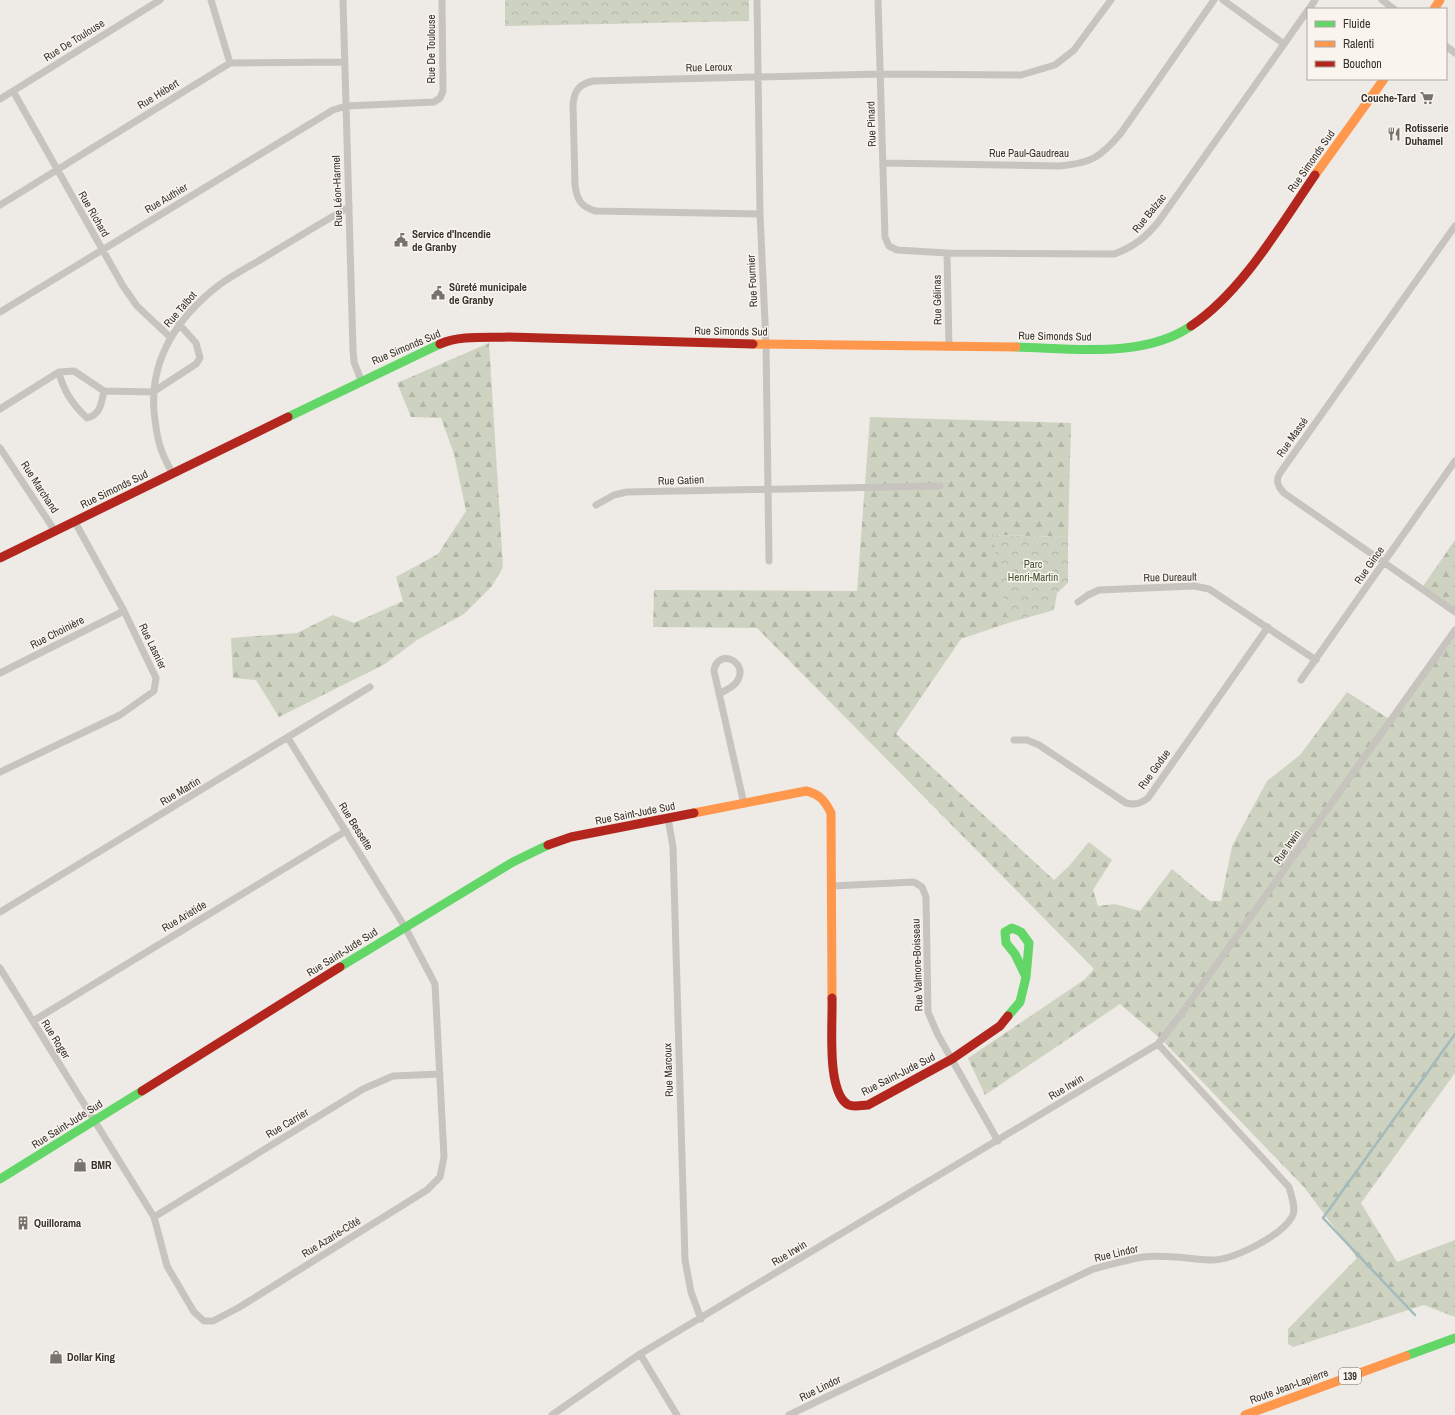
<svg xmlns="http://www.w3.org/2000/svg" width="1455" height="1415" font-family="'Archivo Narrow',sans-serif">
<defs>
<pattern id="forest-firs" width="22" height="20" patternUnits="userSpaceOnUse"><rect width="22" height="20" fill="#ced3c1"/><path d="M5 1l3.5 6h-7zM16 11l3.5 6h-7z" fill="#b2b6a6"/></pattern>
<pattern id="park-crowns" width="20" height="18" patternUnits="userSpaceOnUse"><rect width="20" height="18" fill="#ced3c1"/><path d="M2 6a3 3 0 1 1 6 0M12 15a3 3 0 1 1 6 0" fill="none" stroke="#b2b6a6"/></pattern>
</defs>
<rect width="100%" height="100%" fill="#eeeae6"/>
<!-- forest -->
<path fill="url(#forest-firs)" d="M489 343 503 567 492 586 464 614 417 640 385 664 279 717 256 680 233 678 231 638 297 633 333 615 354 623 403 601 396 577 438 554 466 511 454 454 441 418 411 417 397 383Z
M870 417 1071 423 1068 537 993 535 1008 623 961 639 896 734 1054 880 1069 866 1089 842 1112 860 1093 890 1098 906 1115 904 1140 911 1172 869 1210 901H1221L1232 846 1267 781 1300 755 1347 692 1391 720 1455 630V1073L1361 1203 1397 1262 1455 1240V1317L1424 1305 1293 1347 1288 1344V1329L1357 1258 1304 1187 1161 1039 1120 1004 985 1095 968 1058 1084 980 1094 969 757 628 653 627 654 590 857 591Z
M1455 540V612L1421 589Z"/>
<!-- park -->
<path fill="url(#park-crowns)" d="M505 0H749V21L505 26Z
M992 535 1068 537V583L1057 593 1054 610 1008 623Z"/>
<g fill="none" stroke-linecap="round" stroke-linejoin="round">
<!-- stream -->
<path stroke="#a3bbbd" stroke-width="2.5" d="M1415 1315 1323 1218 1455 1034"/>
<!-- street -->
<path stroke="#c7c3be" stroke-width="7" d="M211 0 230 63
M343 0 353 350 354 362 361 380
M757 0 760 214 766 344 769 561
M878 0 885 237 889 246 897 250 947 253 1114 254C1134 247 1146 237 1159 221L1308 10
M1223 0 1284 44
M1382 0 1394 9
M1309 9 1315 0
M1446 46 1455 53
M13 91 123 286 137 306 170 337
M0 99 160 0
M883 163 1060 166C1091 163 1100 158 1121 133L1214 0
M0 205 230 63 344 62
M760 214 596 211C581 207 577 200 575 185L573 105C574 91 579 84 593 81L880 74 1021 75 1055 65 1074 50 1111 0
M1455 226 1280 473C1275 481 1278 487 1284 493L1455 612
M947 253 949 347
M0 312 333 110 346 106 434 102 440 98 443 91 442 0
M59 372C63 391 73 405 87 418 101 414 101 404 104 391
M0 409 59 372 74 371 104 391 153 392 196 364 200 358 196 343 179 324
M0 448 55 531
M173 474C159 450 157 439 154 411 150 358 178 317 219 285 233 275 250 266 265 257 293 240 321 223 349 207
M596 505 614 495 627 492 940 486
M1078 602 1088 595 1099 590 1194 586 1209 589 1316 660
M0 673 124 611
M1301 680 1455 461
M719 694C724 691 731 688 735 684 753 663 717 646 714 671L744 804
M1014 740H1027L1039 745 1126 803C1135 805 1140 804 1148 798L1268 627
M0 772 120 715 154 691 156 678 124 611 75 522
M668 818 673 847 685 1260 691 1292 701 1319
M832 886 914 882 922 887 926 897 928 1012 938 1035 998 1141
M0 912 370 687
M0 968 154 1217 167 1266 194 1312 204 1321H213L238 1308 427 1190 440 1177 444 1157 435 984 405 927 288 738
M33 1021 346 831
M154 1217 363 1089 393 1076 440 1074
M640 1354 677 1415
M552 1415 640 1354 1158 1044 1182 1013 1455 630
M789 1415 1093 1269C1109 1265 1126 1260 1143 1257 1165 1254 1189 1259 1210 1260 1232 1261 1281 1236 1292 1217 1297 1209 1291 1195 1289 1187L1158 1044"/>
<!-- fast -->
<path stroke="#63d668" stroke-width="9" d="M1016 347C1070 348 1144 359 1191 326
M288 417 440 344
M340 967 513 862 548 845
M1008 1016 1020 1002 1026 977 1029 943 1021 932 1012 928 1005 932 1006 943 1015 954 1026 977
M0 1179 142 1091
M1406 1356 1455 1338"/>
<!-- slow -->
<path stroke="#ff974d" stroke-width="9" d="M1434 9 1440 0
M1315 175 1384 79
M753 344 1016 347
M694 813 806 791C820 794 825 801 831 813L832 998
M1245 1415 1406 1356"/>
<!-- jam -->
<path stroke="#b3261e" stroke-width="9" d="M1191 326C1242 292 1280 226 1315 175
M440 344C461 335 487 338 509 337L753 344
M0 558 288 417
M548 845 571 837 694 813
M832 998C833 1022 826 1089 847 1104 853 1108 861 1105 868 1105L952 1059 1000 1026 1008 1016
M142 1091 340 967"/>
</g>
<!-- icons -->
<defs>
<g id="supermarket-bare" transform="scale(1.08)"><path d="M-6-5.5h2.5l.6 2H6L4.5 2H-2.5L-4.4-4H-6ZM-1.5 3.2a1.3 1.3 0 1 0 .1 0ZM3 3.2a1.3 1.3 0 1 0 .1 0Z" fill="#78726d" stroke="#f9f5ee" stroke-width="2.5" paint-order="stroke"/></g>
<g id="restaurant-bare" transform="scale(1.08)"><path d="M-5-6h1v4h1v-4h1v4h1v-4h1v5L-1.5 .5V6h-2V.5L-5-1ZM5-6V6H3V1.5H1.5Q1.5-4 5-6Z" fill="#78726d" stroke="#f9f5ee" stroke-width="2.5" paint-order="stroke"/></g>
<g id="civic-bare" transform="scale(1.08)"><path d="M-.6-6.5H3V-4.5H.6V-3L4-1V1h2V6H-6V1h2V-1L-.6-3ZM-1.2 2.5V6h2.4V2.5Z" fill="#78726d" stroke="#f9f5ee" stroke-width="2.5" paint-order="stroke"/></g>
<g id="shop-bare" transform="scale(1.08)"><path d="M-5-2.5h2.3a2.7 3.5 0 0 1 5.4 0H5L5.5 6h-11ZM-1.5-2.5h3a1.5 2.3 0 0 0-3 0Z" fill="#78726d" stroke="#f9f5ee" stroke-width="2.5" paint-order="stroke"/></g>
<g id="building-bare" transform="scale(1.08)"><path d="M-4-6H4V6H1V3H-1V6H-4ZM-2.5-4.3h1.7v1.8h-1.7ZM.8-4.3h1.7v1.8H.8ZM-2.5-1h1.7V.8h-1.7ZM.8-1h1.7V.8H.8Z" fill="#78726d" stroke="#f9f5ee" stroke-width="2.5" paint-order="stroke"/></g>
</defs>
<g fill-rule="evenodd">
<use href="#supermarket-bare" x="1427" y="98"/>
<use href="#restaurant-bare" x="1394" y="134"/>
<use href="#civic-bare" x="401" y="240"/>
<use href="#civic-bare" x="438" y="293"/>
<use href="#shop-bare" x="80" y="1165"/>
<use href="#building-bare" x="23" y="1223"/>
<use href="#shop-bare" x="56" y="1357"/>
</g>
<g text-anchor="middle" stroke-width="3" stroke-linejoin="round" paint-order="stroke">
<!-- shield labels -->
<rect fill="#f9f5ee" stroke="#726c66" stroke-width="1" x="1339" y="1368" width="22" height="16" rx="3"/>
<g font-size="10" font-weight="bold" fill="#38312c">
<text x="1350" y="1380">139</text>
</g>
<!-- street labels -->
<g font-size="11" fill="#38312c" stroke="#f9f5ee">
<text transform="translate(74 40) rotate(-32)" y="4">Rue De Toulouse</text>
<text transform="translate(431 49) rotate(-90)" y="4">Rue De Toulouse</text>
<text transform="translate(709 67) rotate(-1)" y="4">Rue Leroux</text>
<text transform="translate(158 94) rotate(-32)" y="4">Rue Hébert</text>
<text transform="translate(871 124) rotate(-92)" y="4">Rue Pinard</text>
<text x="1029" y="157">Rue Paul-Gaudreau</text>
<text transform="translate(1311 161) rotate(-55)" y="4">Rue Simonds Sud</text>
<text transform="translate(337 191) rotate(-92)" y="4">Rue Léon-Harmel</text>
<text transform="translate(166 198) rotate(-31)" y="4">Rue Authier</text>
<text transform="translate(1149 213) rotate(-51)" y="4">Rue Balzac</text>
<text transform="translate(94 214) rotate(60)" y="4">Rue Richard</text>
<text transform="translate(752 281) rotate(-93)" y="4">Rue Fournier</text>
<text transform="translate(937 300) rotate(-91)" y="4">Rue Gélinas</text>
<text transform="translate(180 309) rotate(-49)" y="4">Rue Talbot</text>
<text transform="translate(731 331) rotate(1)" y="4">Rue Simonds Sud</text>
<text transform="translate(1055 336) rotate(1)" y="4">Rue Simonds Sud</text>
<text transform="translate(406 347) rotate(-23)" y="4">Rue Simonds Sud</text>
<text transform="translate(1292 437) rotate(-55)" y="4">Rue Massé</text>
<text transform="translate(681 480) rotate(-2)" y="4">Rue Gatien</text>
<text transform="translate(40 487) rotate(57)" y="4">Rue Marchand</text>
<text transform="translate(114 489) rotate(-26)" y="4">Rue Simonds Sud</text>
<text transform="translate(1369 565) rotate(-55)" y="4">Rue Gince</text>
<text transform="translate(1170 577) rotate(-1)" y="4">Rue Dureault</text>
<text transform="translate(57 632) rotate(-27)" y="4">Rue Choinière</text>
<text transform="translate(153 646) rotate(64)" y="4">Rue Lasnier</text>
<text transform="translate(1154 769) rotate(-54)" y="4">Rue Godue</text>
<text transform="translate(180 791) rotate(-31)" y="4">Rue Martin</text>
<text transform="translate(635 813) rotate(-11)" y="4">Rue Saint-Jude Sud</text>
<text transform="translate(356 826) rotate(58)" y="4">Rue Bessette</text>
<text transform="translate(1287 847) rotate(-55)" y="4">Rue Irwin</text>
<text transform="translate(184 916) rotate(-31)" y="4">Rue Aristide</text>
<text transform="translate(342 952) rotate(-32)" y="4">Rue Saint-Jude Sud</text>
<text transform="translate(917 965) rotate(-92)" y="4">Rue Valmore-Boisseau</text>
<text transform="translate(56 1039) rotate(58)" y="4">Rue Roger</text>
<text transform="translate(668 1070) rotate(-92)" y="4">Rue Marcoux</text>
<text transform="translate(898 1074) rotate(-27)" y="4">Rue Saint-Jude Sud</text>
<text transform="translate(1066 1087) rotate(-31)" y="4">Rue Irwin</text>
<text transform="translate(287 1123) rotate(-31)" y="4">Rue Carrier</text>
<text transform="translate(67 1124) rotate(-32)" y="4">Rue Saint-Jude Sud</text>
<text transform="translate(331 1237) rotate(-32)" y="4">Rue Azarie-Côté</text>
<text transform="translate(789 1253) rotate(-31)" y="4">Rue Irwin</text>
<text transform="translate(1116 1253) rotate(-13)" y="4">Rue Lindor</text>
<text transform="translate(1289 1386) rotate(-20)" y="4">Route Jean-Lapierre</text>
<text transform="translate(820 1388) rotate(-26)" y="4">Rue Lindor</text>
</g>
<!-- poi labels -->
<g font-size="11" font-weight="bold" fill="#38312c" stroke="#f9f5ee" text-anchor="start">
<text x="1416" y="102" text-anchor="end">Couche-Tard</text>
<text x="1405" y="132">Rotisserie<tspan x="1405" dy="13">Duhamel</tspan></text>
<text x="412" y="238">Service d'Incendie<tspan x="412" dy="13">de Granby</tspan></text>
<text x="449" y="291">Sûreté municipale<tspan x="449" dy="13">de Granby</tspan></text>
<text x="91" y="1169">BMR</text>
<text x="34" y="1227">Quillorama</text>
<text x="67" y="1361">Dollar King</text>
</g>
<!-- park labels -->
<g font-size="11" fill="#455432" stroke="#f9f5ee">
<text x="1033" y="568">Parc<tspan x="1033" dy="13">Henri-Martin</tspan></text>
</g>
</g>
<!-- legend -->
<rect x="1307" y="8" width="140" height="72" fill="#f9f5ee" stroke="#aca7a0"/>
<rect x="1315" y="21" width="20" height="6" fill="#63d668" stroke="#aca7a0"/>
<text x="1343" y="28" font-size="12" fill="#38312c">Fluide</text>
<rect x="1315" y="41" width="20" height="6" fill="#ff974d" stroke="#aca7a0"/>
<text x="1343" y="48" font-size="12" fill="#38312c">Ralenti</text>
<rect x="1315" y="61" width="20" height="6" fill="#b3261e" stroke="#aca7a0"/>
<text x="1343" y="68" font-size="12" fill="#38312c">Bouchon</text>
</svg>
